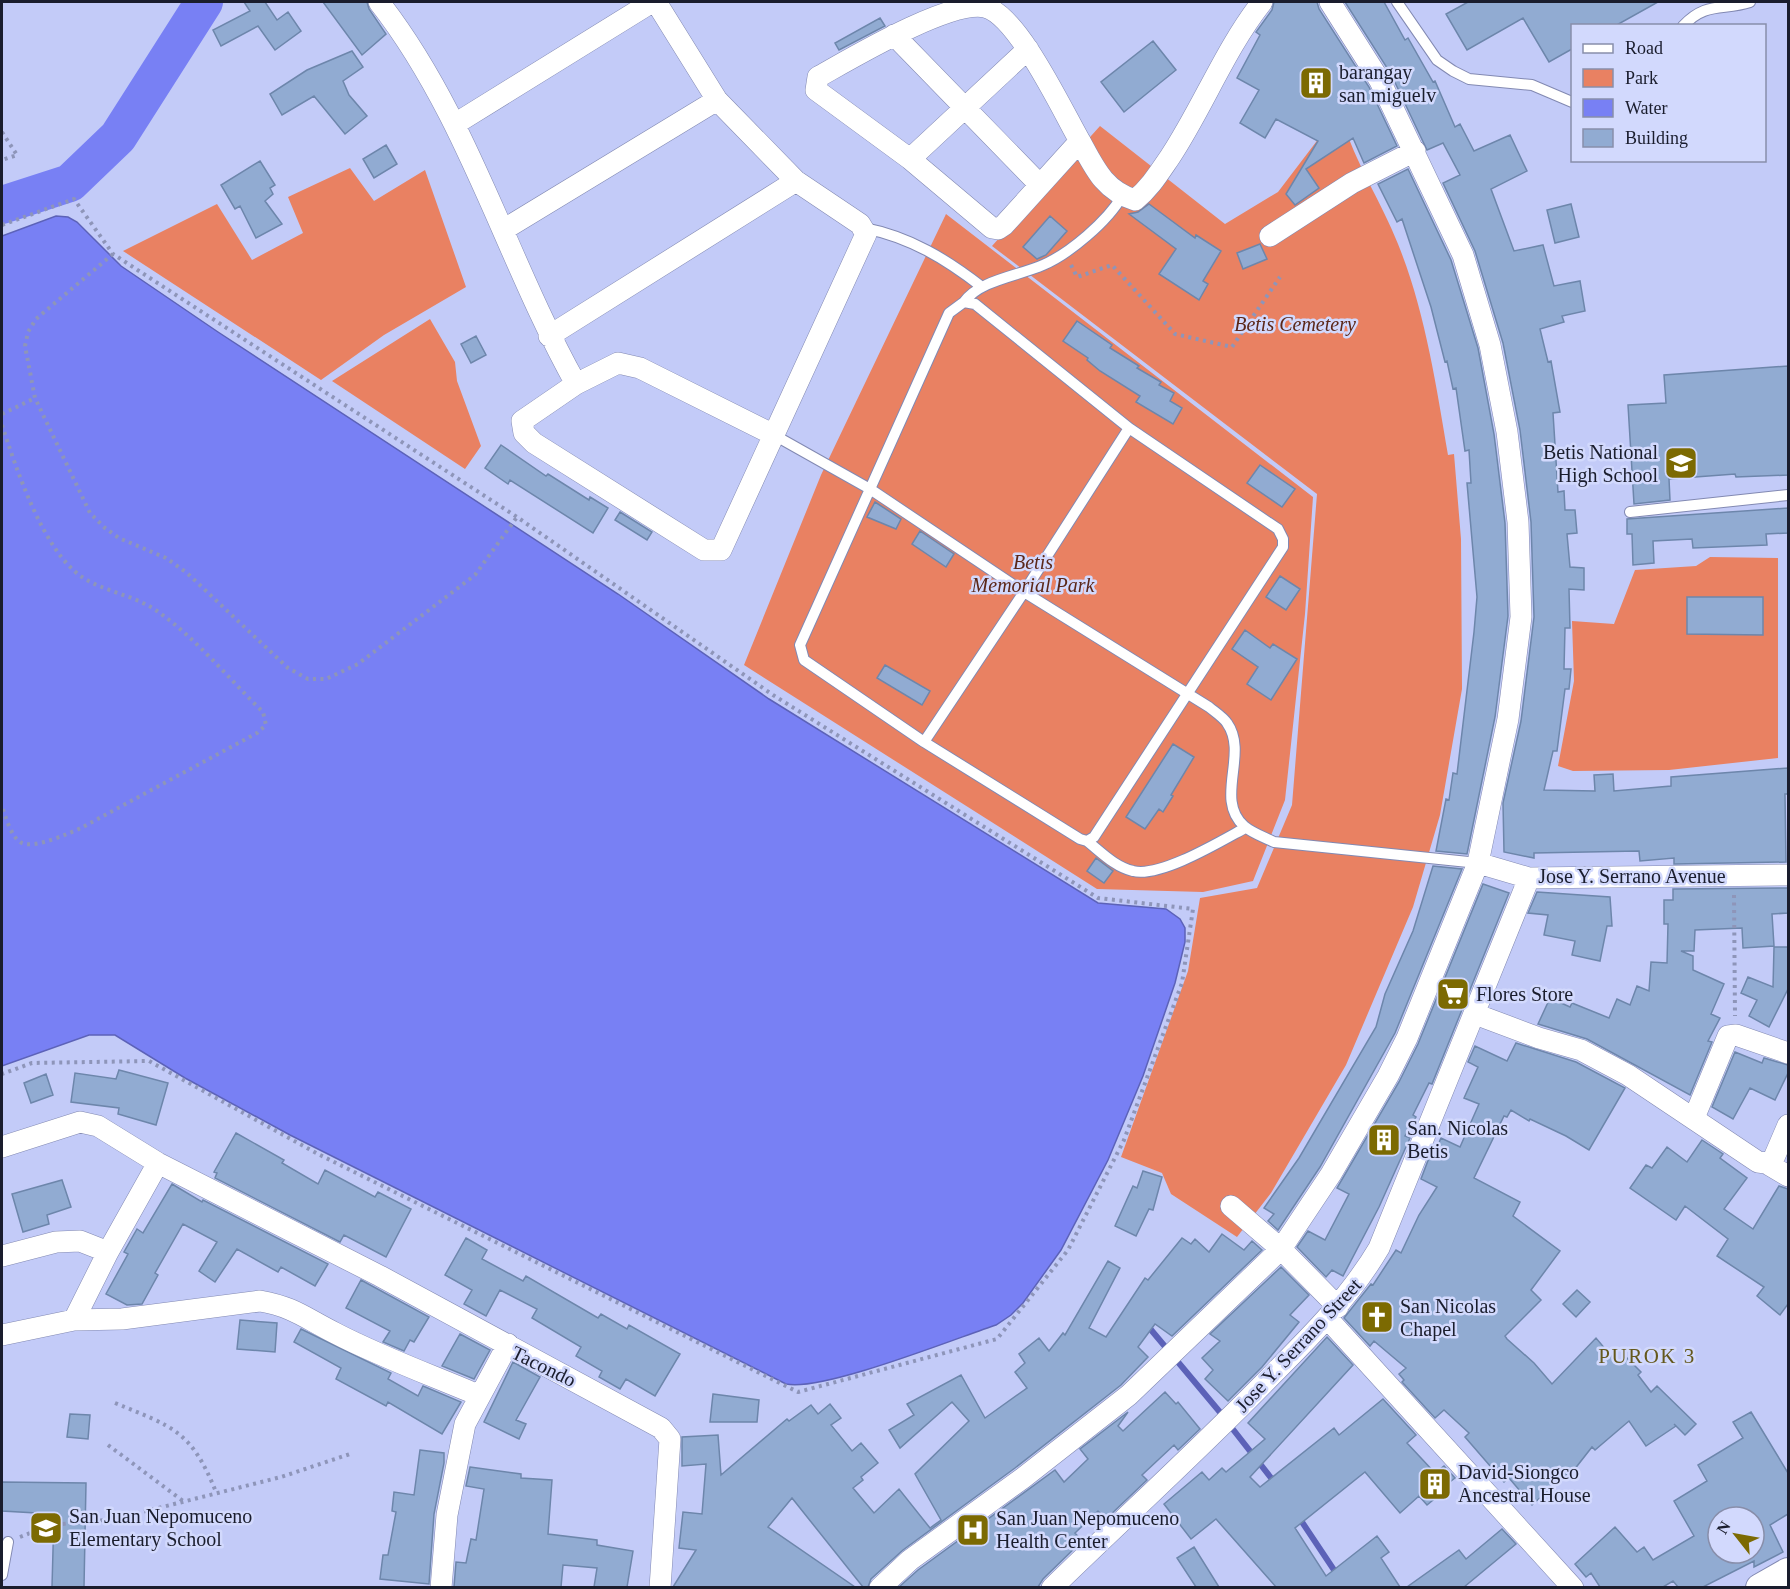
<svg xmlns="http://www.w3.org/2000/svg" width="1790" height="1589" font-family="'Times New Roman',serif">
<rect width="100%" height="100%" fill="#c3cbf8"/>
<!-- green -->
<path fill="#e98162" d="M1342 118C1355 163 1381 201 1398 244 1425 311 1436 384 1448 455L1454 454 1461 539 1462 689 1440 815 1413 907 1346 1065 1271 1193 1237 1237 1171 1194 1162 1173 1121 1157 1188 971 1200 898 1257 888 1292 805 1317 494 992 246 1100 126 1225 224 1278 192 1332 121Z
M350 168 374 201 425 170 466 287 384 335 321 380 123 251 217 204 252 260 303 233 288 197Z
M946 214 1313 497 1305 614 1285 800 1253 881 1203 892 1097 889 744 665 821 475Z
M430 319 455 362 457 381 481 446 465 469 332 381Z
M1710 557 1778 558V758L1669 770 1573 771 1558 766 1574 681 1572 621 1614 624 1635 570 1696 566Z"/>
<!-- water -->
<path fill="#7880f4" stroke="#5c62b8" stroke-width="1.5" d="M56 216 68 217 77 222 121 266 218 332 618 594 769 699 1098 903 1166 909 1180 919 1185 928V942L1175 983 1143 1076 1108 1160 1061 1250 1023 1303 1011 1315 996 1325C954 1339 822 1392 786 1384L290 1135 185 1078 115 1035H89L2 1066V236Z"/>
<g fill="none" stroke-linecap="round" stroke-linejoin="round">
<!-- stream -->
<path stroke="#5c62b8" stroke-width="6" d="M1147 1325 1224 1417
M1228 1423 1275 1483
M1298 1516 1346 1588"/>
<!-- river -->
<path stroke="#7880f4" stroke-width="38" d="M2 205 70 183 118 137 204 2"/>
</g>
<!-- building -->
<path fill="#91abd2" stroke="#6d86ab" stroke-width="1.5" fill-rule="evenodd" d="M244 2H265L277 20 288 12 301 31 275 50 258 26 221 46 213 30 250 11Z
M323 2H367L369 9 386 34 362 55Z
M1274 2H1317L1319 9 1369 87 1397 146 1364 163 1353 138 1306 169 1319 188 1295 205 1286 194 1318 141 1276 119 1265 138 1240 123 1259 90 1237 78 1260 35 1256 32 1272 10Z
M1345 2H1384L1405 40 1408 38 1433 82 1435 81 1455 127 1460 124 1474 151 1510 135 1527 171 1491 189 1514 251 1543 245 1554 286 1580 281 1585 311 1562 316 1564 322 1540 329 1548 362 1551 361 1560 412 1553 413 1558 492 1564 491 1565 510H1575L1577 533 1567 534 1570 567 1584 568V590L1569 589 1570 628H1565L1564 669H1571L1569 689H1565L1557 751H1553L1544 790 1595 791 1594 775 1613 774 1614 791 1671 786V777L1788 768V794H1785L1786 862 1674 864V858L1640 861 1639 851 1534 853V858L1504 852 1503 803 1521 721 1534 617 1531 522 1520 430 1503 343 1475 251 1443 183 1460 175 1443 143 1427 150 1391 74Z
M1468 2H1658L1615 26H1572V49L1549 62 1523 18 1467 50 1446 14Z
M880 18 885 26 839 50 835 43Z
M1153 41 1176 70 1124 112 1101 82Z
M352 51 363 67 343 81 349 95 367 116 345 134 314 96 282 115 270 94 307 70Z
M386 145 397 164 374 178 363 159Z
M260 161 275 185 270 188 273 194 265 201 282 224 256 238 240 206 235 209 221 185Z
M1408 169 1451 260 1478 348 1494 434 1505 523 1508 616 1495 717 1467 854 1436 851 1446 799 1449 800 1453 773 1457 774 1474 632 1477 597 1467 483H1471L1469 450 1465 451 1456 388 1453 389 1447 361 1445 362 1431 307 1402 219 1397 222 1378 184Z
M1149 204 1195 238 1196 235 1221 251 1203 281 1208 284 1199 300 1159 274 1176 249 1129 214 1138 212Z
M1571 204 1579 237 1555 243 1547 210Z
M1050 216 1067 231 1046 255 1037 259 1023 247Z
M1260 244 1267 259 1243 269 1237 253Z
M1077 321 1112 345 1110 348 1139 366 1137 368 1161 382 1159 385 1174 393 1170 401 1182 408 1173 424 1136 402 1140 396 1100 371 1087 360 1088 358 1063 341Z
M476 336 486 355 471 363 461 344Z
M1788 366V475L1736 477 1735 474 1669 479 1670 500 1634 504 1628 405 1666 403 1664 375Z
M501 445 546 476 548 474 589 500 590 497 608 508 593 533 510 480 508 484 485 468Z
M1260 465 1295 489 1282 507 1247 483Z
M875 502 901 519 896 529 867 517Z
M1788 508V533L1766 534 1767 545 1693 548 1692 539 1653 541 1654 563 1633 565 1632 534H1627V519Z
M620 512 652 532 647 540 615 520Z
M920 531 954 554 946 567 912 544Z
M1280 576 1300 589 1286 610 1266 597Z
M1687 597H1763V635L1687 634Z
M1245 630 1270 648 1273 644 1297 659 1271 700 1247 684 1258 667 1232 649Z
M885 665 930 691 922 705 877 678Z
M1173 744 1194 757 1171 795 1173 796 1163 812 1159 809 1145 829 1126 817Z
M1096 858 1113 871 1104 883 1087 871Z
M1433 866 1462 869 1395 1033 1320 1167 1278 1230 1268 1221 1274 1214 1264 1208 1299 1158 1376 1027 1385 994 1413 931Z
M1483 884 1509 893 1432 1084 1429 1083 1413 1115 1416 1117 1405 1136 1410 1138 1379 1207 1343 1276 1332 1270 1326 1277 1297 1247 1308 1231 1325 1240 1349 1194 1337 1188 1399 1082 1418 1044Z
M1788 888V913L1772 914 1774 946 1743 948 1742 928 1695 930 1694 951H1681L1693 956V970L1724 984 1711 1014 1720 1018 1708 1041 1712 1042 1690 1095 1587 1039 1538 1024 1550 998 1570 1007 1572 1003 1609 1018 1617 999 1630 1005 1637 986 1649 991 1651 962 1667 963 1668 924H1664V900H1673V889Z
M1537 892 1610 897 1612 926H1607L1600 961 1572 955 1575 941 1544 935 1548 915 1528 913Z
M1774 947H1788V989L1769 1027 1749 1016 1757 1000 1741 993 1748 977 1773 987Z
M1516 1043 1576 1062 1625 1088 1589 1150 1566 1136 1530 1119 1529 1121 1511 1110 1507 1117 1504 1116 1474 1178 1520 1202 1513 1216 1560 1251 1531 1290 1541 1300 1505 1336 1507 1339 1534 1363 1552 1384 1596 1338 1618 1364 1626 1357 1641 1372 1638 1375 1651 1392 1657 1386 1696 1424 1685 1435 1674 1424 1676 1426 1646 1446 1629 1421 1595 1450 1592 1447 1570 1475 1568 1473 1532 1505 1509 1478 1504 1482 1465 1437 1469 1433 1444 1410 1435 1418 1402 1382 1404 1380 1399 1374 1406 1368 1374 1341 1370 1346 1344 1318 1371 1284 1373 1285 1396 1250 1401 1253 1419 1215 1437 1187 1421 1179 1432 1150 1435 1152 1441 1138 1460 1147 1479 1104 1464 1098 1478 1067 1468 1062 1475 1046 1507 1061Z
M1735 1052 1762 1063 1764 1058 1788 1065V1073L1775 1100 1750 1088 1733 1119 1712 1107Z
M119 1070 168 1083 156 1125 118 1114 119 1108 71 1102 75 1073 116 1079Z
M46 1074 53 1095 31 1103 24 1083Z
M236 1133 284 1160 282 1163 318 1184 325 1170 375 1197 378 1192 411 1209 386 1257 344 1235 340 1242 215 1178 217 1173 214 1172Z
M1702 1140 1723 1154 1720 1158 1747 1178 1724 1209 1753 1229 1779 1186 1788 1189V1304L1780 1315 1757 1296 1764 1287 1717 1256 1728 1239 1685 1206 1676 1220 1630 1188 1646 1165 1652 1168 1667 1147 1687 1162Z
M1143 1171 1162 1177 1153 1210 1149 1209 1136 1236 1115 1226 1133 1186 1137 1188Z
M62 1180 71 1207 47 1215 49 1224 23 1232 12 1194Z
M172 1184 202 1202 203 1200 328 1264 315 1286 281 1267 278 1272 237 1249 215 1282 199 1271 217 1242 183 1224 155 1273 158 1275 142 1304 127 1305 106 1294 128 1254 124 1252 137 1229 143 1233Z
M1222 1234 1244 1250 1252 1241 1262 1250 1172 1336 1155 1324 1138 1347 1148 1357 1121 1385 1015 1468 903 1550 871 1579 868 1587H863L792 1498 768 1527 855 1587H673L696 1550 679 1548 683 1512 702 1514 706 1464 682 1466V1437L718 1435 721 1475 787 1419 789 1421 811 1405 818 1414 830 1404 841 1418 831 1425 852 1451 861 1443 878 1463 861 1477 863 1480 853 1488 874 1513 899 1489 930 1528 941 1520 915 1474 969 1421 952 1402 900 1448 889 1430 914 1415 907 1404 961 1375 985 1418 1027 1388 1015 1372 1025 1363 1019 1354 1039 1338 1049 1351 1063 1333 1065 1335 1108 1261 1120 1268 1089 1328 1106 1337 1145 1278 1148 1280 1182 1238 1191 1244 1195 1239 1209 1252Z
M466 1238 487 1250 482 1259 523 1281 526 1276 598 1318 601 1314 627 1329 629 1325 680 1354 655 1396 626 1379 620 1389 599 1377 602 1371 576 1356 581 1347 532 1318 537 1309 500 1290 486 1316 464 1304 472 1290 445 1275Z
M1281 1267 1309 1295 1290 1315 1299 1322 1262 1367 1228 1401 1205 1379 1213 1370 1202 1358 1220 1341 1210 1334Z
M361 1280 429 1317 414 1342 410 1340 404 1351 383 1342 390 1331 346 1308Z
M1577 1290 1590 1302 1576 1317 1563 1304Z
M240 1320 277 1323 275 1352 237 1349Z
M301 1329 391 1373 388 1379 418 1396 423 1386 461 1402 442 1434 388 1402 386 1406 336 1379 341 1368 294 1342Z
M460 1334 490 1350 474 1379 442 1366Z
M1327 1337 1353 1365 1250 1477 1260 1487 1334 1428 1339 1435 1383 1399 1416 1435 1407 1443 1435 1473 1444 1466 1455 1478 1437 1492 1439 1495 1427 1505 1419 1496 1400 1513 1365 1472 1295 1528 1326 1576 1377 1536 1389 1552 1381 1558 1400 1587H1276L1216 1519 1191 1539 1164 1504 1202 1472 1209 1480 1222 1468 1226 1472 1265 1439 1248 1423Z
M513 1362 540 1377 516 1420 526 1424 519 1439 484 1422Z
M1165 1392 1176 1404 1178 1402 1200 1429 1178 1450 1174 1445 1142 1475 1147 1480 1106 1519 1098 1511 1075 1533 1082 1541 1043 1579 1038 1587H899L918 1570 1055 1470 1064 1482 1088 1459 1080 1449 1128 1412 1118 1426 1123 1431Z
M713 1394 759 1400 757 1422H710Z
M1751 1412 1788 1473V1514L1770 1525 1783 1552 1754 1567V1561L1703 1587H1678L1673 1581 1663 1587H1600L1591 1573 1586 1577 1575 1564 1615 1527 1637 1552 1644 1547 1653 1560 1694 1536 1674 1501 1707 1481 1698 1465 1743 1438 1733 1422ZM1718 1517H1754V1553H1718Z
M70 1414 90 1415 88 1439 67 1437Z
M420 1450 444 1453V1463L434 1514 429 1584 380 1579 383 1555H388L396 1512 392 1511 394 1492 414 1495Z
M470 1467 521 1474V1478L552 1480 548 1534 597 1540V1545L633 1551 627 1587H594L597 1568 563 1565 561 1587H454L456 1562 466 1563 471 1539 476 1540 484 1489 466 1486Z
M2 1482 86 1483 84 1587H52L54 1514 2 1511Z
M1502 1529 1516 1544 1464 1587H1407L1459 1550 1466 1559Z
M1194 1547 1219 1587H1196L1177 1558Z"/>
<g fill="none" stroke-linecap="round" stroke-linejoin="round">
<!-- lane casing -->
<g stroke="#8289b2" stroke-width="12">
<path id="lane" d="M1397 2 1437 60 1453 71 1469 79 1532 85 1572 102
M1683 26C1706 1 1723 11 1750 2
M864 228C910 237 946 259 982 287
M964 302 975 304 1129 428 1278 529 1283 539V547L1094 837 1087 841 1080 839 924 742 804 660 800 645 949 313Z
M964 302C980 280 1018 276 1043 265 1069 254 1108 221 1122 196
M774 435 870 489 1024 592 1209 707C1215 712 1223 717 1227 723 1249 754 1214 799 1244 826 1252 833 1264 837 1274 842L1478 863
M1630 512 1788 495
M924 742 1024 592 1129 428
M1087 841C1101 852 1115 867 1133 871 1160 878 1221 841 1245 828
M2 1575 8 1542"/>
</g>
<!-- street casing -->
<g stroke="#8289b2" stroke-width="22">
<path id="street" d="M379 2C468 116 506 259 576 384
M656 2 717 100 796 181 860 224 866 234 721 550H704L534 443 524 433 522 421 576 384 618 363 640 368 774 435
M894 35 1039 184
M455 124 652 2
M1080 141 1004 225 998 229 992 228 910 159 816 90 818 77C852 58 949 0 985 7 1018 15 1063 112 1081 143 1095 169 1105 191 1135 200 1150 188 1159 173 1170 157 1203 107 1225 49 1262 2
M910 159 1028 49
M503 230 717 100
M1270 236 1352 183 1415 151
M549 336 796 181
M1478 863 1529 878 1788 875
M1475 1014 1539 1038 1581 1050 1628 1075 1758 1162 1766 1163 1788 1176
M1694 1118 1728 1036 1736 1035 1788 1053
M2 1147 80 1122 98 1126 158 1163 380 1276 661 1428 670 1439 660 1588
M1766 1163 1773 1160 1788 1125
M1231 1206 1281 1249 1338 1307
M2 1256 56 1242 80 1241 108 1252
M1327 1318 1573 1588
M74 1320 108 1252 158 1163
M2 1335 74 1320 122 1319 260 1301C294 1307 305 1318 335 1333 381 1357 431 1375 478 1395
M441 1588 447 1515 465 1424 508 1344
M880 1588 910 1560 1023 1478 1129 1395 1281 1249 1331 1174 1388 1076 1407 1038 1478 863 1508 719 1521 617 1518 522 1507 432 1490 345 1463 255 1380 81 1330 2
M1052 1588C1125 1517 1200 1449 1271 1376 1311 1336 1350 1297 1379 1248L1529 878"/>
</g>
<!-- secondary casing -->
<g stroke="#8289b2" stroke-width="30">
<path id="secondary" d="M1760 1588 1788 1572"/>
</g>
<!-- path -->
<path stroke="#8e95b9" stroke-width="4" stroke-dasharray="3 4.5" stroke-linecap="butt" d="M2 132 17 155 2 160
M2 225 74 199 113 254 517 517 773 695 1098 898 1193 909 1182 983 1124 1140 1068 1250 997 1339 798 1392 318 1154 149 1061 32 1063 2 1074
M113 254 36 319 28 332 25 346 35 398 90 513 105 528 119 538 166 558 187 573 288 668 308 679H326L358 664 475 575 517 517
M1071 265 1077 277 1112 265 1175 334 1232 347 1280 277
M2 414 35 398
M2 425C16 468 43 551 82 577 105 592 134 595 157 611 195 637 230 680 263 712L266 725 257 733 81 828C69 833 35 849 22 843 11 838 6 817 2 807
M1734 895 1735 1016
M115 1403C173 1427 191 1430 216 1492
M108 1445 183 1501
M20 1537 51 1525 115 1519 281 1477 353 1453"/>
<!-- lane -->
<use href="#lane" stroke="#fff" stroke-width="10"/>
<!-- street -->
<use href="#street" stroke="#fff" stroke-width="21"/>
<!-- secondary -->
<use href="#secondary" stroke="#fff" stroke-width="28"/>
</g>
<!-- icons -->
<defs>
<g id="building-square" transform="scale(1.725)"><rect x="-9" y="-9" width="18" height="18" rx="4" fill="#7c6a02" stroke="#d2d9fd"/><path d="M-4-6H4V6H1V3H-1V6H-4ZM-2.5-4.3h1.7v1.8h-1.7ZM.8-4.3h1.7v1.8H.8ZM-2.5-1h1.7V.8h-1.7ZM.8-1h1.7V.8H.8Z" fill="#fff"/></g>
<g id="school-square" transform="scale(1.725)"><rect x="-9" y="-9" width="18" height="18" rx="4" fill="#7c6a02" stroke="#d2d9fd"/><path d="M0-5L7-2L0 1L-7-2ZM-4 1L0 2.5L4 1V4Q0 6-4 4Z" fill="#fff"/></g>
<g id="supermarket-square" transform="scale(1.725)"><rect x="-9" y="-9" width="18" height="18" rx="4" fill="#7c6a02" stroke="#d2d9fd"/><path d="M-6-5.5h2.5l.6 2H6L4.5 2H-2.5L-4.4-4H-6ZM-1.5 3.2a1.3 1.3 0 1 0 .1 0ZM3 3.2a1.3 1.3 0 1 0 .1 0Z" fill="#fff"/></g>
<g id="church-square" transform="scale(1.725)"><rect x="-9" y="-9" width="18" height="18" rx="4" fill="#7c6a02" stroke="#d2d9fd"/><path d="M-1.2-6h2.4v3.5h3.3v2.4h-3.3V6h-2.4V-.1h-3.3v-2.4h3.3Z" fill="#fff"/></g>
<g id="hospital-square" transform="scale(1.725)"><rect x="-9" y="-9" width="18" height="18" rx="4" fill="#7c6a02" stroke="#d2d9fd"/><path d="M-5-5h3v3.5h4V-5h3V5h-3V1.5h-4V5h-3Z" fill="#fff"/></g>
</defs>
<g fill-rule="evenodd">
<use href="#building-square" x="1316" y="83"/>
<use href="#school-square" x="1681" y="463"/>
<use href="#supermarket-square" x="1453" y="994"/>
<use href="#building-square" x="1384" y="1140"/>
<use href="#church-square" x="1377" y="1317"/>
<use href="#building-square" x="1435" y="1484"/>
<use href="#school-square" x="46" y="1528"/>
<use href="#hospital-square" x="973" y="1530"/>
</g>
<g text-anchor="middle" stroke-width="5" stroke-linejoin="round" paint-order="stroke">
<!-- poi labels -->
<g font-size="20" fill="#1a1d2d" stroke="#d2d9fd" text-anchor="start">
<text x="1339" y="79">barangay<tspan x="1339" dy="23">san miguelv</tspan></text>
<text x="1658" y="459" text-anchor="end">Betis National<tspan x="1658" dy="23">High School</tspan></text>
<text x="1476" y="1001">Flores Store</text>
<text x="1407" y="1135">San. Nicolas<tspan x="1407" dy="23">Betis</tspan></text>
<text x="1400" y="1313">San Nicolas<tspan x="1400" dy="23">Chapel</tspan></text>
<text x="1458" y="1479">David-Siongco<tspan x="1458" dy="23">Ancestral House</tspan></text>
<text x="69" y="1523">San Juan Nepomuceno<tspan x="69" dy="23">Elementary School</tspan></text>
<text x="996" y="1525">San Juan Nepomuceno<tspan x="996" dy="23">Health Center</tspan></text>
</g>
<!-- park labels -->
<g font-size="20" font-style="italic" fill="#5b2718" stroke="#d2d9fd">
<text x="1295" y="331">Betis Cemetery</text>
<text x="1033" y="569">Betis<tspan x="1033" dy="23">Memorial Park</tspan></text>
</g>
<!-- street labels -->
<g font-size="20" fill="#1a1d2d" stroke="#d2d9fd">
<text x="1632" y="883">Jose Y. Serrano Avenue</text>
<text transform="translate(1298 1345) rotate(-47)" y="7">Jose Y. Serrano Street</text>
<text transform="translate(544 1366) rotate(26)" y="7">Tacondo</text>
</g>
<!-- neighbourhood labels -->
<g font-size="21" letter-spacing="1.5" fill="#64581c" stroke="#d2d9fd">
<text x="1647" y="1363">PUROK 3</text>
</g>
</g>
<!-- border -->
<rect width="1790" height="1589" fill="none" stroke="#1a1d2d" stroke-width="6"/>
<!-- legend -->
<rect x="1571" y="24" width="195" height="138" fill="#d2d9fd" stroke="#888eaa" stroke-width="1.5"/>
<rect x="1583" y="44" width="30" height="9" fill="#ffffff" stroke="#888eaa" stroke-width="1.5"/>
<text x="1625" y="54" font-size="18" fill="#1a1d2d">Road</text>
<rect x="1583" y="69" width="30" height="18" fill="#e98162" stroke="#888eaa" stroke-width="1.5"/>
<text x="1625" y="84" font-size="18" fill="#1a1d2d">Park</text>
<rect x="1583" y="99" width="30" height="18" fill="#7880f4" stroke="#888eaa" stroke-width="1.5"/>
<text x="1625" y="114" font-size="18" fill="#1a1d2d">Water</text>
<rect x="1583" y="129" width="30" height="18" fill="#91abd2" stroke="#888eaa" stroke-width="1.5"/>
<text x="1625" y="144" font-size="18" fill="#1a1d2d">Building</text>
<!-- north arrow -->
<g transform="translate(1736 1535) rotate(301)"><circle r="28" fill="#d2d9fd" stroke="#888eaa" stroke-width="1.5"/>
<path d="M0-4.5L10 22L0 15L-10 22Z" fill="#7c6a02"/>
<text y="-9" font-size="16" font-weight="bold" text-anchor="middle" fill="#1a1d2d">N</text>
</g>
</svg>
